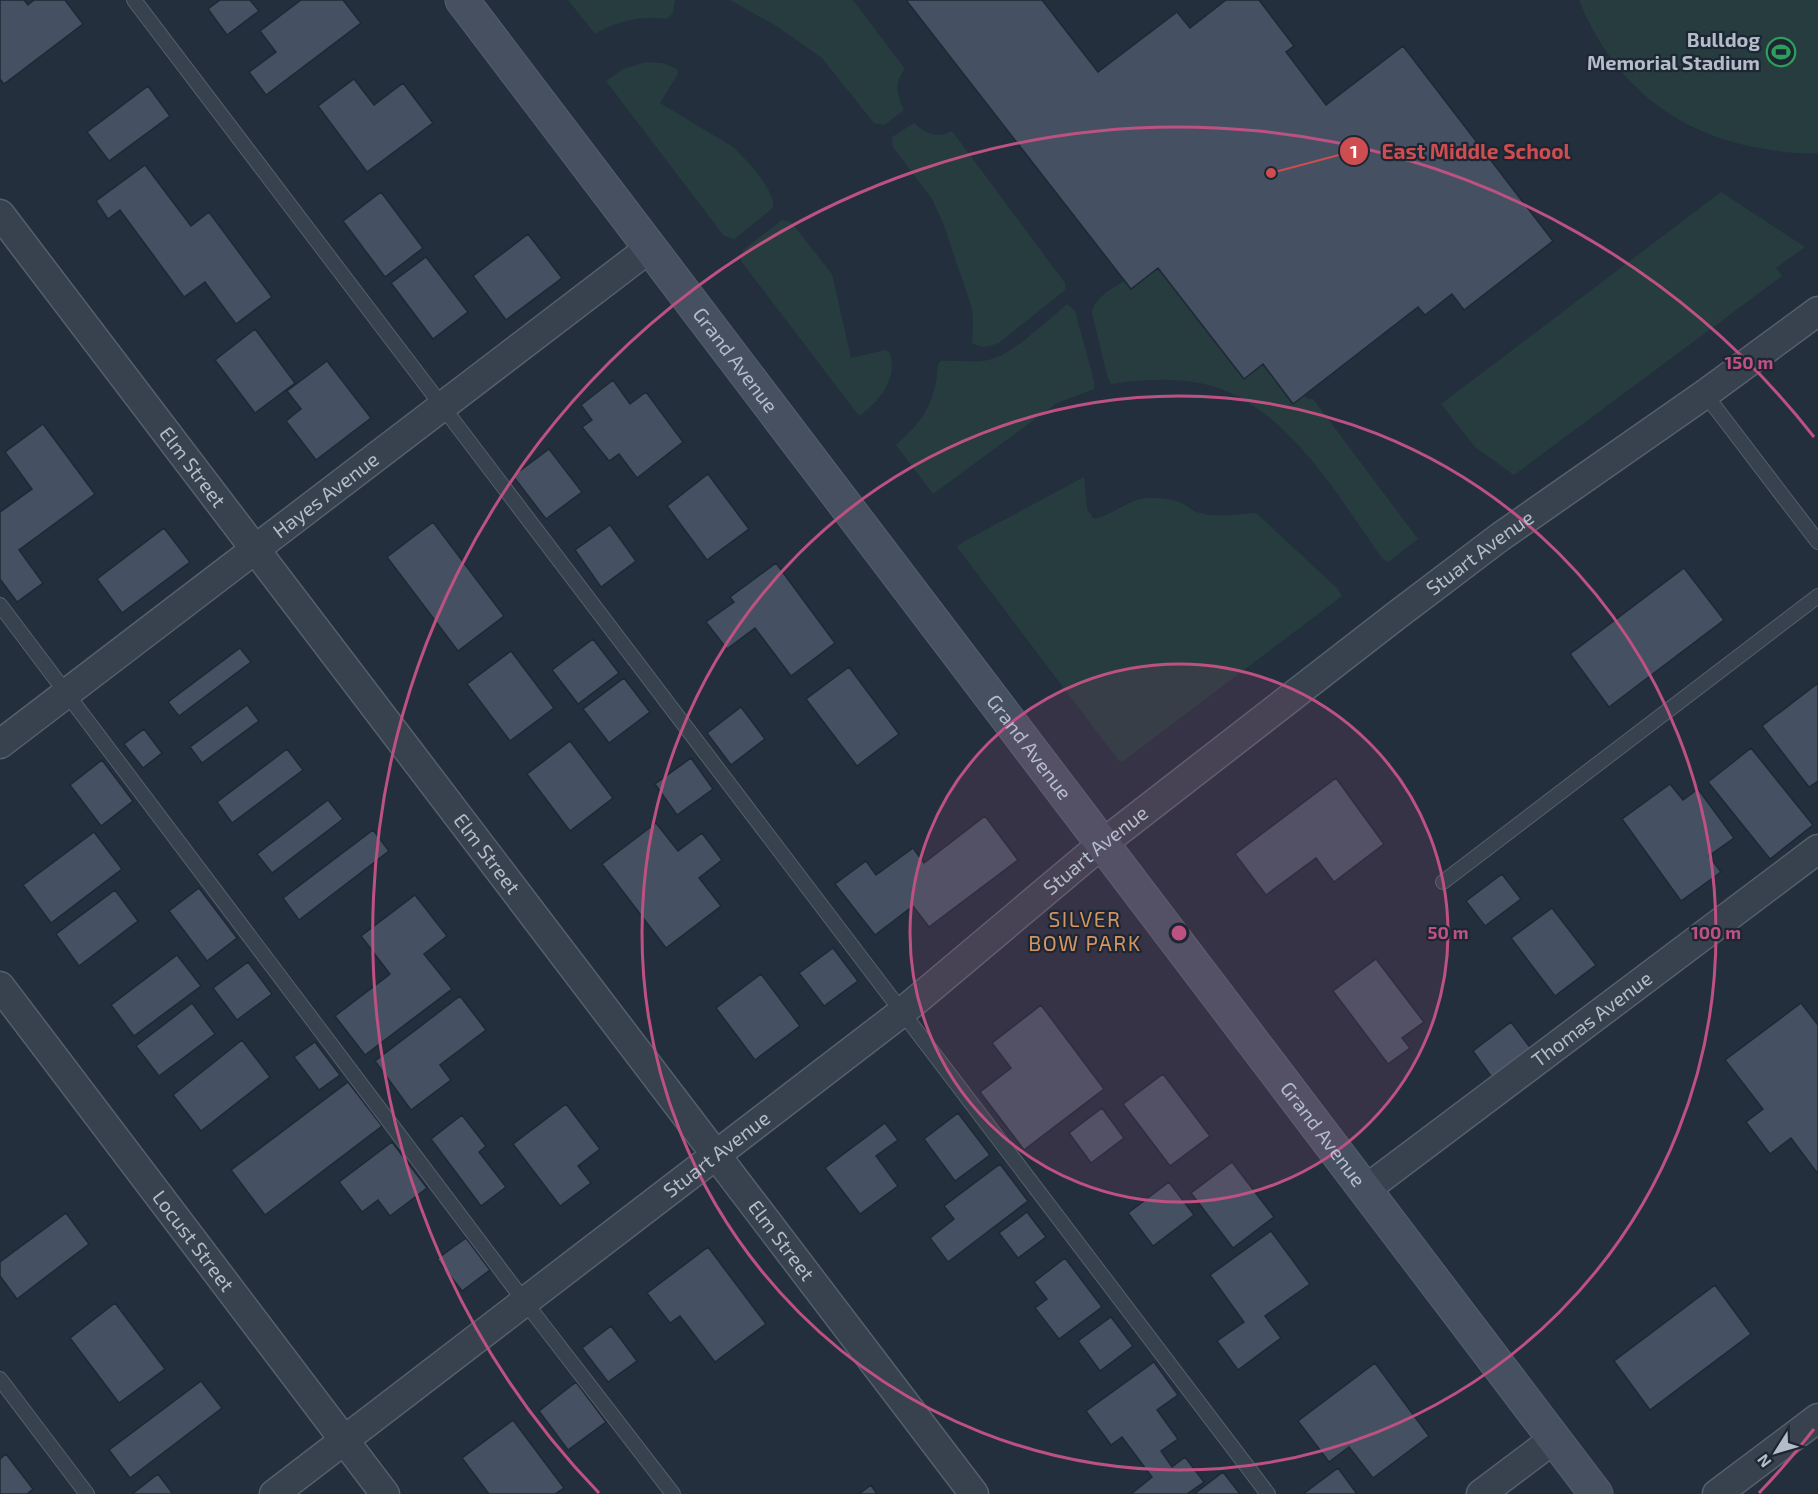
<svg xmlns="http://www.w3.org/2000/svg" width="1818" height="1494" font-family="'Exo 2',sans-serif">
<rect width="100%" height="100%" fill="#242f3e"/>
<!-- green -->
<path fill="#263c3f" d="M568 0H675L673 13 667 19C642 15 617 21 595 34Z
M730 0H853L905 69C894 82 896 95 904 110L884 125 874 123 822 58 778 27Z
M1579 0H1818V153C1798 155 1778 151 1759 148 1673 133 1611 80 1579 0Z
M646 62 662 63 677 69 678 74 660 103 733 147C746 159 776 191 773 208L734 239 724 236 606 81 623 69Z
M914 123C926 134 936 139 952 131L1065 283V290L1000 342C989 347 983 349 972 343L973 324 972 308 943 223 932 199 893 147 892 137Z
M1721 192 1805 247 1776 268 1782 276 1514 475 1475 447 1441 404Z
M782 220 791 222 832 274 851 358 885 350 890 353C898 379 879 402 859 416L741 261 743 250Z
M1158 268 1263 364 1308 399H1313L1418 539 1388 562 1382 558C1342 502 1300 429 1237 396 1199 376 1152 378 1111 384L1107 375 1092 313C1094 297 1111 290 1124 281L1131 288Z
M1067 304 1075 311 1094 381V389L1057 403 933 494 896 445C924 420 936 402 938 364L941 361C958 360 976 364 992 359 1015 352 1048 320 1067 304Z
M1084 477 1087 509 1094 519C1114 515 1128 498 1151 498 1160 498 1176 499 1183 504 1190 508 1192 511 1200 513 1218 518 1238 514 1256 513L1337 588 1342 596 1122 762 1119 761 957 547 963 542Z"/>
<!-- building -->
<path fill="#455162" stroke="#1f2835" stroke-width="1.5" d="M0 0H24L28 5 34 0H65L83 24 4 84 0 79Z
M220 0H250L259 11 227 35 208 9Z
M301 0H343L361 23 266 95 249 72 276 52 260 31Z
M906 0H1042L1098 72 1177 12 1190 28 1226 0H1259L1294 46 1286 52 1326 105 1403 46 1553 241 1464 310 1452 294 1425 315 1418 307 1293 404 1263 364 1244 379 1158 268 1131 289Z
M354 79 374 105 403 83 433 123 367 172 318 106Z
M148 86 170 116 109 161 87 132Z
M145 165 191 226 209 212 272 297 236 324 205 282 184 297 120 210 108 219 96 201Z
M381 192 423 248 385 277 343 221Z
M528 234 562 278 506 320 473 276Z
M426 257 468 312 433 339 391 283Z
M255 329 295 383 255 413 215 360Z
M327 361 371 418 316 460 286 421 301 409 287 391Z
M613 380 630 404 646 392 683 442 637 478 619 454 609 461 582 427 592 420 581 405Z
M43 424 95 494 19 550 43 583 17 602 0 579V512L32 489 5 452Z
M549 449 582 492 546 519 513 476Z
M708 474 749 529 707 560 667 506Z
M433 522 504 616 458 651 387 557Z
M610 525 636 561 601 587 575 550Z
M164 528 190 562 122 613 97 579Z
M776 563 835 643 791 676 755 628 727 649 706 622 734 602 730 597Z
M1684 568 1724 620 1609 707 1570 654Z
M593 639 619 673 578 704 552 670Z
M240 648 251 662 179 716 168 702Z
M511 651 554 708 510 741 467 684Z
M849 667 899 734 857 766 806 699Z
M624 678 650 712 609 743 583 709Z
M1818 683V781L1809 787 1762 726Z
M247 705 259 721 202 763 190 747Z
M741 707 765 739 731 765 707 733Z
M144 729 162 753 143 768 124 744Z
M570 741 613 798 570 831 527 774Z
M1751 748 1813 825 1770 859 1708 782Z
M287 749 303 770 232 823 217 802Z
M691 758 713 789 677 815 655 784Z
M102 760 133 801 101 826 70 785Z
M1336 778 1384 844 1334 882 1316 858 1266 895 1235 854Z
M1670 784 1683 800 1698 789 1734 838 1709 856 1721 872 1681 901 1622 819Z
M328 800 343 819 272 873 257 854Z
M985 816 1018 860 929 927 913 906 875 935 835 884 866 861 876 875 913 848 924 863Z
M656 823 678 851 702 833 722 860 699 878 721 906 666 948 602 864Z
M373 830 389 851 299 920 283 898Z
M94 832 122 869 51 923 23 885Z
M1502 874 1521 899 1485 926 1466 901Z
M199 888 237 938 207 961 169 911Z
M115 890 138 921 79 966 56 934Z
M415 895 447 936 424 954 452 989 365 1055 335 1016 390 974 361 936Z
M1552 908 1596 965 1555 996 1511 938Z
M833 948 858 981 824 1006 799 973Z
M177 955 201 986 134 1036 111 1005Z
M1376 959 1424 1022 1402 1038 1410 1048 1388 1064 1333 991Z
M248 962 272 994 237 1020 213 988Z
M761 974 800 1026 755 1060 716 1008Z
M460 996 486 1030 440 1065 451 1080 411 1110 375 1061Z
M192 1003 215 1034 159 1076 136 1046Z
M1801 1003 1818 1025V1174L1791 1138 1770 1154 1746 1122 1763 1109 1725 1060Z
M1041 1005 1104 1089 1024 1150 980 1092 1011 1068 992 1043Z
M1511 1022 1532 1050 1493 1079 1473 1051Z
M242 1040 270 1077 201 1131 173 1095Z
M315 1042 340 1075 319 1090 294 1057Z
M1163 1074 1210 1136 1170 1166 1123 1104Z
M348 1082 382 1126 265 1215 231 1170Z
M566 1104 600 1149 578 1166 591 1183 560 1206 513 1144Z
M1102 1108 1124 1138 1091 1163 1069 1133Z
M958 1113 990 1155 955 1181 924 1139Z
M462 1115 486 1146 479 1152 506 1187 481 1206 431 1139Z
M885 1123 898 1140 876 1156 898 1186 860 1214 825 1168Z
M392 1142 427 1188 390 1216 378 1200 362 1212 339 1182Z
M1232 1162 1274 1217 1233 1248 1191 1193Z
M1000 1164 1028 1201 948 1262 930 1238 954 1219 944 1206Z
M1169 1182 1194 1215 1153 1246 1128 1213Z
M1027 1212 1046 1237 1018 1258 999 1233Z
M66 1213 89 1244 17 1299 0 1276V1262Z
M1271 1231 1310 1284 1265 1316 1281 1338 1238 1370 1217 1341 1244 1322 1210 1275Z
M466 1238 490 1270 462 1291 437 1259Z
M708 1247 766 1324 715 1362 680 1316 670 1323 647 1293Z
M1065 1258 1102 1307 1059 1339 1035 1308 1047 1299 1034 1282Z
M1715 1285 1751 1334 1650 1410 1614 1361Z
M115 1303 165 1369 119 1403 70 1338Z
M1111 1317 1133 1346 1100 1371 1078 1341Z
M611 1326 637 1361 608 1382 582 1348Z
M1154 1362 1178 1395 1157 1410 1178 1439 1161 1451 1172 1467 1185 1457 1204 1482 1187 1494H1131L1152 1477 1122 1437 1111 1445 1086 1411Z
M1375 1363 1429 1436 1373 1478 1349 1447 1329 1462 1298 1421Z
M201 1381 222 1408 130 1478 109 1450Z
M576 1382 606 1422 568 1450 539 1411Z
M513 1420 564 1488 555 1494H489L462 1458Z
M6 1454 33 1489 27 1494H0V1459Z
M1338 1468 1357 1494H1303Z
M1223 1472 1240 1494H1194Z
M158 1474 173 1494H132Z
M871 1485 877 1494H859Z"/>
<g fill="none" stroke-linecap="round" stroke-linejoin="round">
<!-- service casing -->
<g stroke="#565f6c" stroke-width="16">
<path id="service" d="M134 0 1268 1494
M1705 394 1818 542
M0 605 525 1302 673 1494
M1443 882 1818 596
M0 1379 87 1494"/>
</g>
<!-- minor casing -->
<g stroke="#565f6c" stroke-width="31">
<g id="minor">
<path id="s1" d="M0 214 974 1494"/>
<path id="s2" d="M0 744 651 247"/>
<path id="s3" d="M0 986 385 1494"/>
<path id="s4" d="M1365 1190 1818 849"/>
<path id="s5" d="M274 1494 901 1013 1102 844 1397 615 1500 537 1705 394 1818 311"/>
<path d="M1481 1494 1554 1439"/>
<path d="M1717 1494 1818 1418"/>
</g>
</g>
<!-- secondary casing -->
<g stroke="#565f6c" stroke-width="35">
<g id="secondary">
<path id="s6" d="M462 0 1596 1494"/>
</g>
</g>
<!-- service -->
<use href="#service" stroke="#38414e" stroke-width="14"/>
<!-- minor -->
<use href="#minor" stroke="#38414e" stroke-width="28"/>
<!-- secondary -->
<use href="#secondary" stroke="#465061" stroke-width="33"/>
</g>
<!-- distance rings -->
<circle cx="1179" cy="933" r="269" fill="#bd5182" fill-opacity=".12"/>
<g fill="none" stroke="#bd5182" stroke-width="3">
<circle cx="1179" cy="933" r="269"/>
<circle cx="1179" cy="933" r="537"/>
<path d="M1814 1429A806 806 0 0 1 1759 1493M599 1493A806 806 0 1 1 1814 437"/>
</g>
<!-- icons -->
<defs>
<g id="stadium-ring" transform="scale(1.5)"><circle r="9.5" fill="#1d2633" stroke="#2e9e5b" stroke-width="1.5"/><path d="M0-5a6.5 5 0 1 0 0 10a6.5 5 0 1 0 0-10ZM-3.5-1.8h7v3.6h-7Z" fill="#2e9e5b"/></g>
</defs>
<g fill-rule="evenodd">
<use href="#stadium-ring" x="1781" y="52"/>
</g>
<g text-anchor="middle" stroke-width="4.5" stroke-linejoin="round" paint-order="stroke">
<!-- poi labels -->
<g font-size="20" font-weight="bold" fill="#b4bcc9" stroke="#1d2633" text-anchor="end">
<text x="1760" y="47">Bulldog<tspan x="1760" dy="23">Memorial Stadium</tspan></text>
</g>
<!-- street labels -->
<g font-size="20" fill="#b4bcc9" stroke="#1d2633">
<text dy="7" stroke="none"><textPath href="#s6" startOffset="452">Grand Avenue</textPath></text>
<text dy="7" stroke="none"><textPath href="#s1" startOffset="318">Elm Street</textPath></text>
<text dy="7" stroke="none"><textPath href="#s2" startOffset="410">Hayes Avenue</textPath></text>
<text dy="7" stroke="none"><textPath href="#s5" startOffset="1530">Stuart Avenue</textPath></text>
<text dy="7" stroke="none"><textPath href="#s6" startOffset="938">Grand Avenue</textPath></text>
<text dy="7" stroke="none"><textPath href="#s5" startOffset="1044">Stuart Avenue</textPath></text>
<text dy="7" stroke="none"><textPath href="#s1" startOffset="804">Elm Street</textPath></text>
<text dy="7" stroke="none"><textPath href="#s4" startOffset="284">Thomas Avenue</textPath></text>
<text dy="7" stroke="none"><textPath href="#s6" startOffset="1424">Grand Avenue</textPath></text>
<text dy="7" stroke="none"><textPath href="#s5" startOffset="558">Stuart Avenue</textPath></text>
<text dy="7" stroke="none"><textPath href="#s3" startOffset="320">Locust Street</textPath></text>
<text dy="7" stroke="none"><textPath href="#s1" startOffset="1290">Elm Street</textPath></text>
</g>
<!-- neighbourhood labels -->
<g font-size="21" letter-spacing="1.5" fill="#d59563" stroke="#1d2633">
<text x="1085" y="927">SILVER<tspan x="1085" dy="24">BOW PARK</tspan></text>
</g>
</g>
<circle cx="1179" cy="933" r="9" fill="#bd5182" stroke="#1d2633" stroke-width="3"/>
<g font-size="18" text-anchor="middle" font-weight="bold" fill="#bd5182" stroke="#1d2633" stroke-width="4.5" stroke-linejoin="round" paint-order="stroke">
<text x="1749" y="369">150 m</text>
<text x="1448" y="939">50 m</text>
<text x="1716" y="939">100 m</text>
</g>
<!-- callouts -->
<path fill="none" stroke="#ce4d50" stroke-width="2" d="M1271 173L1354 151"/>
<g fill="#ce4d50" stroke="#1d2633" stroke-width="2">
<circle cx="1271" cy="173" r="6"/>
<circle cx="1354" cy="151" r="15"/>
</g>
<g font-size="18" text-anchor="middle" font-weight="bold" fill="#fff">
<text x="1354" y="158">1</text>
</g>
<g font-size="21" text-anchor="middle" font-weight="bold" fill="#ce4d50" stroke="#1d2633" stroke-width="4.5" stroke-linejoin="round" paint-order="stroke">
<text x="1476" y="159">East Middle School</text>
</g>
<!-- north arrow -->
<g transform="translate(1776 1452) rotate(233)" stroke="#1d2633" stroke-width="4.5" paint-order="stroke">
<path d="M0-4.5L10 22L0 15L-10 22Z" fill="#b4bcc9"/>
<text y="-9" font-size="16" font-weight="bold" text-anchor="middle" fill="#b4bcc9">N</text>
</g>
</svg>
